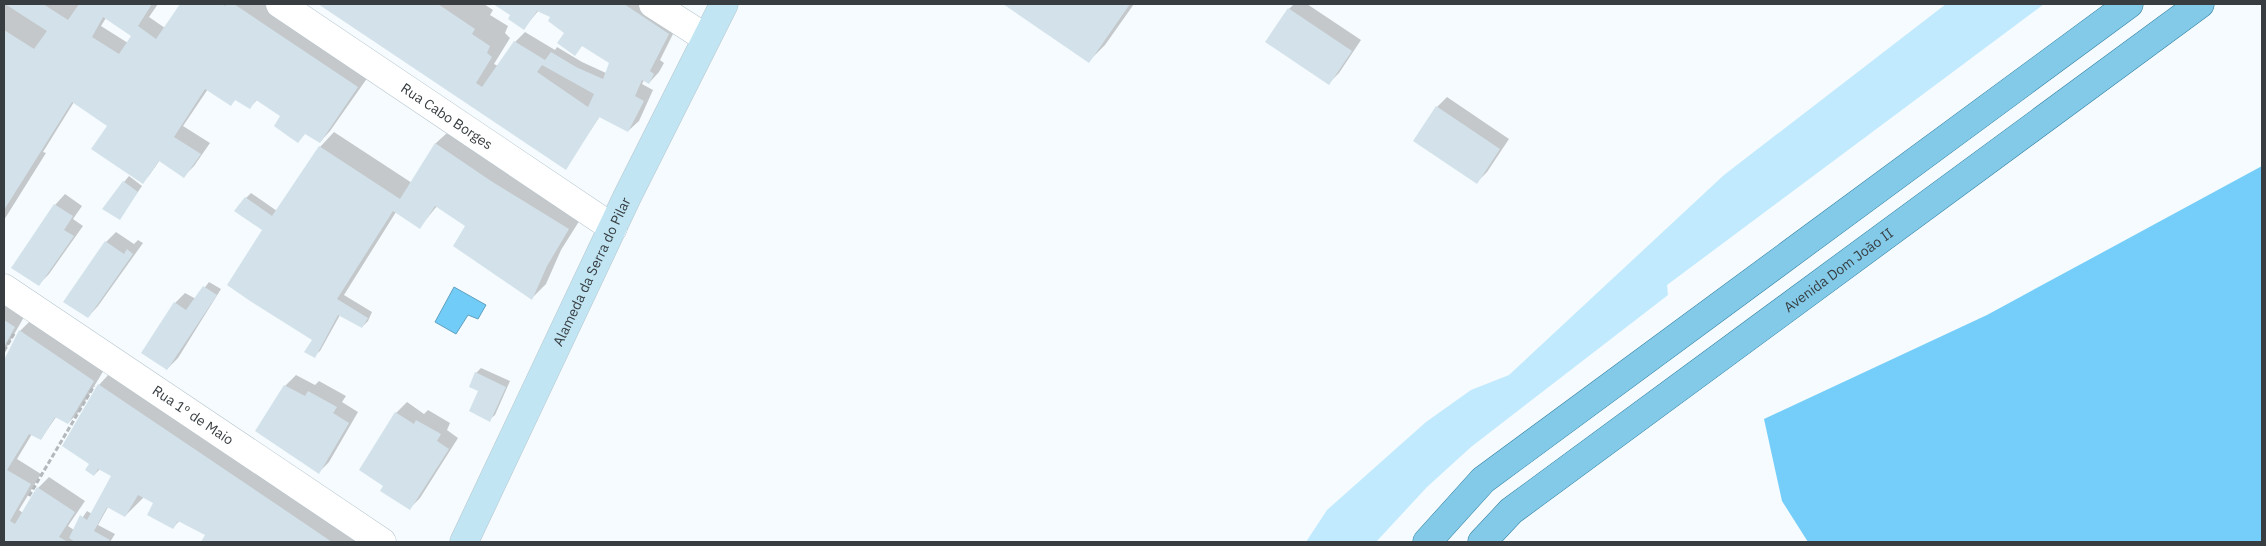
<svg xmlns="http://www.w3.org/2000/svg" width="2266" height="546" font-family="'IBM Plex Sans',sans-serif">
<rect width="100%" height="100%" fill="#f5fbfe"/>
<!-- green -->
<path fill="#c2eafe" d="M1946 4H2044L1667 285 1668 295 1471 447 1427 487 1376 542H1306L1327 510 1426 422 1471 390 1509 375 1724 175Z"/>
<!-- forest -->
<path fill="#74cef9" d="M2262 166V542H1808L1782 501 1764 419 1987 315Z"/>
<!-- water -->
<path fill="#71ccf7" stroke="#60a1c0" d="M454 287 486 305 478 319 468 315 456 334 435 322Z"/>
<!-- shadow -->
<path fill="#0003" fill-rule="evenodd" d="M4 4H158L149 17 165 28 181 4H281L368 77 330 131 320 142 258 99 249 108 236 99 231 104 208 89 183 126 210 143 194 166 184 176 160 160 148 177 109 126 74 102 43 152 46 153 4 220ZM106 18 133 36 128 43 101 26Z
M321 4H484L493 10 490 15 508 26 505 33 510 38 494 64 498 66 515 42 525 32 555 50 557 47 582 62 606 73 611 63 583 44 574 55 567 32 556 11 539 10 524 28 512 14 495 4H649L678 24 660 60 664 63 659 72 649 83 644 80 642 84 653 90 639 121 628 131 600 116 566 168Z
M1005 4H1134L1105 45 1089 61Z
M1294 4H1307L1361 40 1339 73 1329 83 1289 9Z
M1447 97 1509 139 1487 172 1477 182 1437 107Z
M334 132 412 183 436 143 447 133 521 183 583 215 561 250 546 284 532 298 466 226 437 206 420 227 396 212 344 295 372 312 368 321 362 327 340 315 320 351 314 356V339L263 231 246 198 251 193 277 211 320 147Z
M129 176 142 186 119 219 124 182Z
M65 194 82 206 73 219 83 226 49 274 39 284 55 205Z
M116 232 134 244 138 240 143 243 98 306 88 317 106 242Z
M209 282 221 289 178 358 167 369 175 303 185 293 196 299Z
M4 303 24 317 4 352Z
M39 312 104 370 78 413 68 423 56 417 41 439 32 434 17 459 41 474 19 510 23 513 38 488 49 477 85 501 68 526 74 530 87 511 92 514 118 469H100L94 475 93 459 70 436 99 385 109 374 345 519 339 530 357 542H203L207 534 180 520 173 528 154 503 144 497 125 516 108 507 98 525 115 534 110 542H4V362L20 331Z
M481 368 510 381 495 415 489 420 479 391 476 373Z
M296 375 315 385 319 381 346 396 342 402 358 412 329 462 319 472 285 386Z
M407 402 424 414 428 410 450 423 447 430 458 438 420 498 409 509 385 486 361 469 396 413Z"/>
<!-- building -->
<path fill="#d3e2ea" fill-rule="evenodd" d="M5 4H43L68 20 79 4H152L138 26 156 39 180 4H222L225 6 227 4H234L358 87 320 143 305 134 298 143 285 134 274 126 280 116 256 100 250 109 235 100 231 106 205 89 174 137 201 154 184 178 159 161 143 184 91 149 107 126 72 102 4 210V30L34 49 47 31ZM103 17 131 36 119 54 92 37Z
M318 4H438L475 29 472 34 490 46 487 53 492 57 476 83 482 87 514 41 545 60 551 52 576 67 603 79 609 63 582 46 575 56 557 43 564 33 548 21 550 17 537 11 524 30 508 19 510 15 493 4H624L669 34 650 71 654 74 649 84 642 80 635 96 644 101 628 132 599 117 566 170ZM542 65 594 94 588 107 537 72Z
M1003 4H1130L1089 63Z
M1288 8 1352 51 1329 85 1265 42Z
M1436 106 1500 149 1477 184 1413 141Z
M435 143 491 181 569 229 547 266 532 300 453 246 465 226 435 206 420 229 393 211 337 299 368 318 362 328 338 315 315 358 304 352 312 340 250 301 227 285 262 230 234 211 245 197 272 216 319 146 400 199Z
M123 181 138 192 120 220 102 209Z
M54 204 73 216 64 230 74 236 39 286 11 268Z
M105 241 124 254 127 249 133 254 88 318 63 302Z
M203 286 217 295 167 370 141 353 174 302 186 310Z
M4 320 15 327 4 347Z
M19 330 94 381 68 424 55 417 41 440 29 434 7 470 31 484 10 521 15 524 37 487 75 512 59 537 68 542H4V360Z
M475 372 506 387 490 422 469 411 478 391 469 387Z
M98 384 276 504 332 542H201L205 535 178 521 173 529 147 515 153 503 138 495 125 517 107 507 94 531 110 540 109 542H75L69 538 80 515 87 520 111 476 98 469 94 476 85 470 89 464 62 446Z
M284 385 305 396 308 391 337 407 333 413 349 423 319 474 255 431Z
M395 412 414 424 416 420 441 434 437 441 449 449 410 510 380 491 383 486 359 470Z"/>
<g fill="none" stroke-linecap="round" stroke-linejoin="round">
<!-- street casing -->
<g stroke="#b7c6cd" stroke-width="29">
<g id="street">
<path id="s1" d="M280 4 613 228"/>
<path d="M653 4 706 38"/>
<path d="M4 288 382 542"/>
</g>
</g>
<!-- secondary casing -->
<g stroke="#b7c6cd" stroke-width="29">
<g id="secondary">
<path id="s2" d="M464 542 627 197 724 4"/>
</g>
</g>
<!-- primary casing -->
<g stroke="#3382a3" stroke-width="29">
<g id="primary">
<path d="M1427 542 1483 480 2129 4"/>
<path id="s3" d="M1482 542 1511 511 2200 4"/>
</g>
</g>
<!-- path -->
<path stroke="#b2b8bb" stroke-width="3" stroke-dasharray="5 2.5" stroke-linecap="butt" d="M4 351 15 332
M29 496 94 386"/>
<!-- street -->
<use href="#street" stroke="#fff" stroke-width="28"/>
<!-- secondary -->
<use href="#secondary" stroke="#c1e5f3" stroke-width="28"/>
<!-- primary -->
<use href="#primary" stroke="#83cae8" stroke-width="28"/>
</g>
<g text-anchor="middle" stroke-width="4.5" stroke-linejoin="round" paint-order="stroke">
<!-- street labels -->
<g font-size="14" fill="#373d40" stroke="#fff">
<text dy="5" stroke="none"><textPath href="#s1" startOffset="201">Rua Cabo Borges</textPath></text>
<text dy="5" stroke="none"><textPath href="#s3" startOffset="449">Avenida Dom João II</textPath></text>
<text dy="5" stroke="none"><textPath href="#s2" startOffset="299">Alameda da Serra do Pilar</textPath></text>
<text transform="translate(193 415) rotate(34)" y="5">Rua 1º de Maio</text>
</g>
</g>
<!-- border -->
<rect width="2266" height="546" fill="none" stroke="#373d40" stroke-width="10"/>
</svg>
